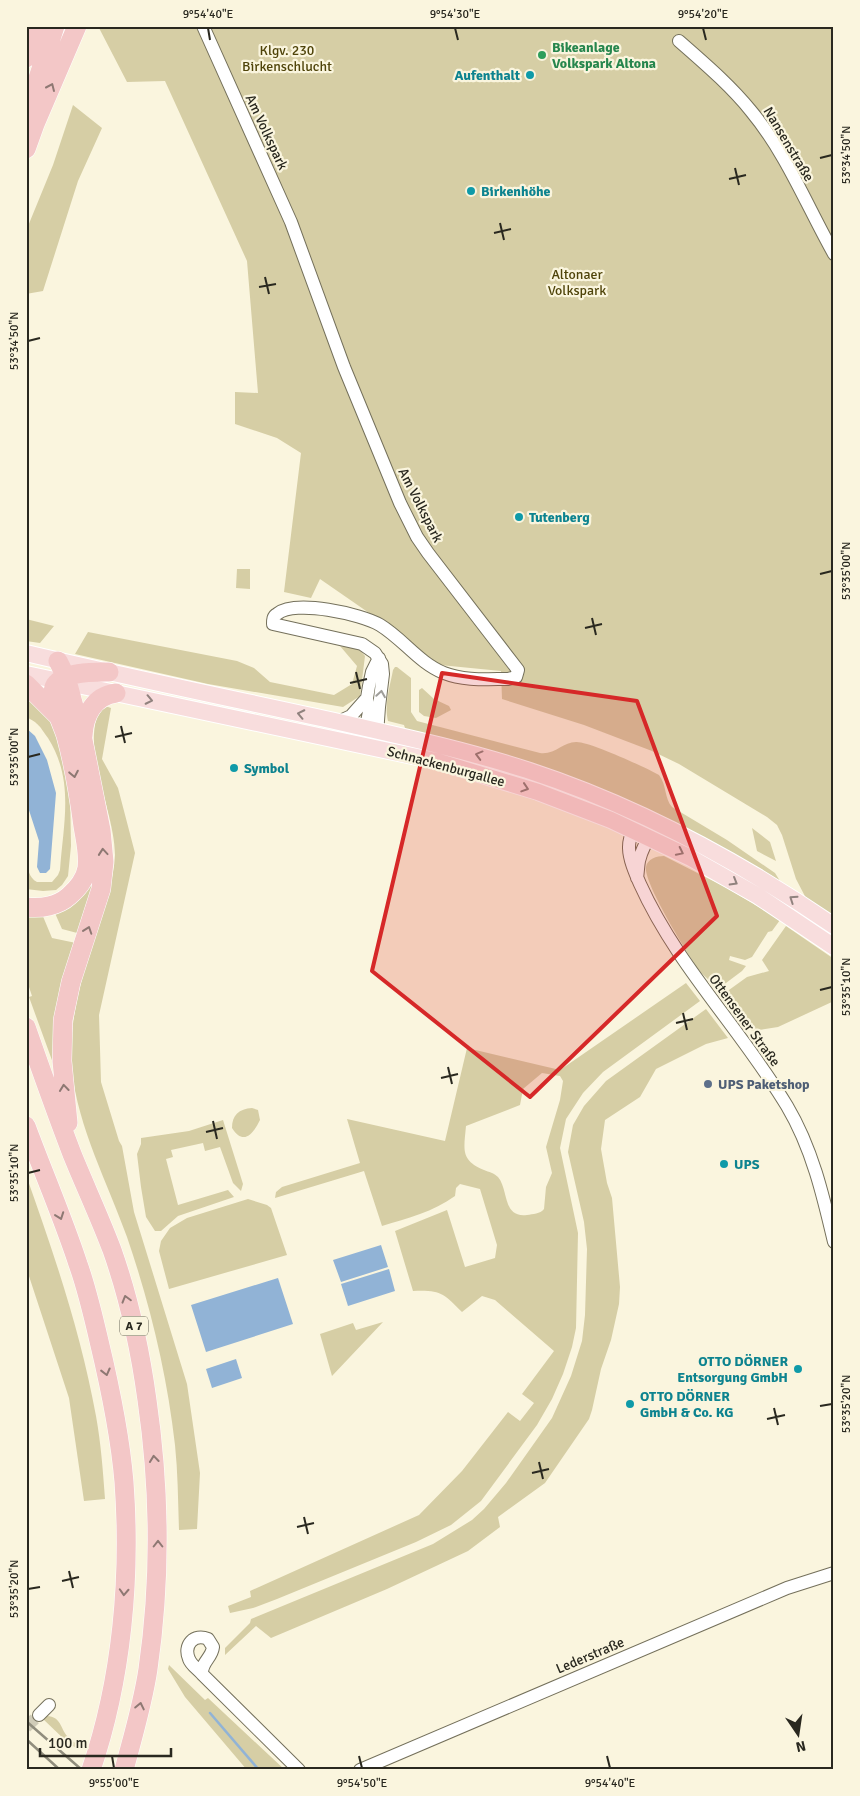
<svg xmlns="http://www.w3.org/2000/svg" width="860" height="1796" font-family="Signika,sans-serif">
<rect width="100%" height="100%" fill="#faf5de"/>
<!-- green -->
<path fill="#d6cea5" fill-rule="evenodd" d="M98 26H834V920L808 902 796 879 782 835 777 825 767 817 679 764 652 751 584 725 502 699 501 671 440 665 372 615 320 579 311 598 284 592 301 453 277 438 235 424V392L258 393 247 261 165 81 127 82Z
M73 105 102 128 78 181 43 291 26 294V231L53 165Z
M237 569H250V589L236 588Z
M26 619 54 626 40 643 26 641Z
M88 632 237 661 254 668 270 682 334 695 352 684 357 666 340 646 359 649 365 656 360 696 343 707 208 684 75 654Z
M395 667H397L411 678V712L417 721 540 753C555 755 563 742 576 742 588 741 647 768 659 775 667 785 664 798 672 807L727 840 775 873 780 881 735 856 406 731 404 725 388 721C384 705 390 686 393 670Z
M422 688 434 699 449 706 451 710 436 718 424 716 419 712V690Z
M26 689 57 729 70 789 71 846 68 876 62 885 56 890 43 891 26 889V834C31 849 21 873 37 882H52L58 875 60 870C63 824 75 781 48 738 40 727 39 723 26 717Z
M102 705 111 708 102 759 118 788 135 853 99 1015 101 1082 119 1141 122 1146 134 1212 187 1384 200 1473 197 1529 179 1530C178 1502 178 1473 175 1445 167 1374 150 1304 127 1237 108 1184 78 1127 72 1071 67 1019 84 971 99 921 106 900 114 878 115 855 115 809 78 747 102 705Z
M76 744 94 893 81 934 62 929 54 911 81 891Z
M752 828 770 842 776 861 757 851Z
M664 856 727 888 780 920 772 931 768 932 752 957 745 960 730 956 729 960 746 966 742 971 718 989C712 981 704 977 699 970 688 955 643 882 646 867 647 859 657 856 664 856Z
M26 913 42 914 52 938 76 943 53 1063 29 997 32 996 26 978Z
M786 926 834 959V1001L778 1027 752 1031 736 1018 722 995 747 977 769 971 762 960Z
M686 983 700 1001 603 1072 583 1093 566 1119 560 1148 578 1233 576 1328 572 1347 563 1374 552 1399 537 1425 481 1501 451 1525 416 1542 277 1599 253 1608 230 1613 228 1606 251 1597 250 1591 419 1515 462 1471 508 1412 520 1421 534 1403 522 1394 554 1351 495 1300 482 1296 462 1312C443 1293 441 1290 413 1291L395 1231 447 1210 465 1267 495 1258 497 1245 480 1189 460 1184 456 1188 455 1196C433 1212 408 1218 382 1226L364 1171 275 1198 276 1192 282 1187 360 1163 347 1119 445 1141 467 1048 560 1070ZM542 1073 560 1076 563 1081 560 1100 546 1147 552 1173 546 1187 544 1209C540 1214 533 1214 527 1215 502 1218 509 1190 498 1177 494 1173 489 1172 484 1170 460 1160 464 1149 466 1126L520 1105 523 1089Z
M706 1009 728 1038 706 1044 656 1069 640 1097 605 1120 601 1149 607 1183 612 1198 620 1287 619 1304 611 1340 601 1369 592 1410 589 1419 545 1483 498 1517 500 1527 468 1551 387 1589 271 1638 256 1626 225 1655V1648L250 1623 251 1619 433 1544 472 1520 484 1509 506 1483 552 1418 571 1376 582 1341 585 1315 587 1249 584 1222 568 1152 573 1125 584 1106 606 1081Z
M252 1108 258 1110 260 1120C254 1132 244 1147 232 1128 232 1115 239 1109 252 1108Z
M223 1120 243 1184 241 1191 233 1183 220 1147 205 1151 203 1143 171 1150 173 1157 166 1159 178 1205 228 1190 234 1197 178 1216 161 1231H155L146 1217 141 1187 137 1154 141 1144V1138L189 1131Z
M26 1175C54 1254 81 1333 96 1416 101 1444 103 1471 105 1499L84 1501 69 1398 26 1267Z
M248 1199 267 1205 271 1208 287 1255 169 1289 159 1251 161 1241 170 1228 187 1218Z
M383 1322 332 1376 320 1334 353 1323 356 1330Z
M169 1665 205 1700 208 1698 285 1770H247L185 1697 168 1669Z
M47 1716C61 1717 60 1727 67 1736 70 1740 74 1742 77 1744L76 1748 66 1741 43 1719Z"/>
<!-- water -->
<path fill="#91b3d6" d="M26 728 35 736 47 760 56 793 50 869 46 873H40L37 867 39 841 26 801Z
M381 1245 388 1267 341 1282 333 1260Z
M389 1269 395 1291 348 1306 341 1284Z
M278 1278 293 1324 206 1352 191 1305Z
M236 1359 242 1378 212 1388 206 1369Z"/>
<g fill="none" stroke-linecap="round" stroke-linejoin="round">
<!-- stream -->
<path stroke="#91b3d6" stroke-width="2.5" d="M210 1713 259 1770"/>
<!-- minor-tunnel -->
<path stroke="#d0ccb8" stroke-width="12" stroke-dasharray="12 6" stroke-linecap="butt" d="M26 1727 39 1715"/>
<!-- minor casing -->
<g stroke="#74705b" stroke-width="14">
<path id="minor" d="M203 26 291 222 344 367 400 503 417 537 428 553 518 670 516 677 508 679C488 679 464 681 444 673 419 663 403 639 380 625 361 614 295 599 277 614 273 616 273 620 273 624L362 644 375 653 382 664 383 674 379 707 376 748
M679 41C704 63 730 85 751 111 786 153 807 206 834 254
M338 722 351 716 367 698
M364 736 369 712 367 698 369 686 372 672 379 658
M637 878C638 872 638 866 639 861 643 842 653 840 648 818 619 835 629 859 640 884 677 966 741 1029 787 1106 812 1148 823 1195 834 1242
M202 1674C201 1662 212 1658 213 1647L208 1639C194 1633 183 1645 189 1659 191 1665 198 1669 202 1674L299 1770
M39 1715 49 1705
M360 1770 787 1588 834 1573"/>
</g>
<!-- major casing -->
<g stroke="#fff" stroke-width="18">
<path id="major" d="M26 653C127 677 229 698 330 720 396 735 462 749 527 770 637 806 739 861 834 926
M26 674 436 761 538 792 611 820 691 858 758 896 834 947"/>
</g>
<!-- highway casing -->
<g stroke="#fff" stroke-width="20">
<path id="highway" d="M26 58 39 26
M26 115 55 26
M26 149 35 124 77 26
M58 661 66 677 83 740 101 830 104 862 101 889 71 982 63 1020 62 1061 68 1123
M26 684 57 715
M83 736C84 715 94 696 116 693
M26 907C41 909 58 906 69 896 78 888 85 880 87 868 89 854 85 839 83 826 79 796 74 765 66 736 62 723 48 697 55 685 64 671 95 672 109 672
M26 1027C41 1070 56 1112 72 1154 85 1186 100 1218 112 1250 129 1298 140 1349 147 1400 160 1490 161 1579 148 1669 143 1703 133 1736 124 1770
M26 1126C43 1172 63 1218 78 1264 87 1289 93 1315 99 1341 110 1387 120 1434 124 1482 131 1577 122 1679 91 1770"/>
</g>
<!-- minor -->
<use href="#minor" stroke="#fff" stroke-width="12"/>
<!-- major -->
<use href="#major" stroke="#f8dddd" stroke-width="16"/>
<!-- highway -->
<use href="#highway" stroke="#f3c7c7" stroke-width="19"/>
<!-- rail -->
<path stroke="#908d7d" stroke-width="2.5" d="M26 1721 82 1770
M26 1739 60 1770"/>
</g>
<!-- one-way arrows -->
<defs><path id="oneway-chevron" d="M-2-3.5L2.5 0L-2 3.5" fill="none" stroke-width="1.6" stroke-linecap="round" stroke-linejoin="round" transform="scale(1.25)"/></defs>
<g stroke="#8e7873">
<use href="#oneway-chevron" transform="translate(51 87) rotate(-66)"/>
<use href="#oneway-chevron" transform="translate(74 774) rotate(79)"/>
<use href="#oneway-chevron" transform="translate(103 852) rotate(-95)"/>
<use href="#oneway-chevron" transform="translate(88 930) rotate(-71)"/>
<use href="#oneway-chevron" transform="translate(64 1088) rotate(-96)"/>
<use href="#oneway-chevron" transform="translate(60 1216) rotate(70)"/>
<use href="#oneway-chevron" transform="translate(126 1299) rotate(-106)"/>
<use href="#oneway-chevron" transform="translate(106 1372) rotate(76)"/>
<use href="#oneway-chevron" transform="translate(154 1459) rotate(-96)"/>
<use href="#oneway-chevron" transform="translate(158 1544) rotate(-90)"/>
<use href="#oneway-chevron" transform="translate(124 1592) rotate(93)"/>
<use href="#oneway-chevron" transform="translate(140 1706) rotate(-78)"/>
</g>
<use stroke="#9f9e9a" href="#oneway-chevron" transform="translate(381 694) rotate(-81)"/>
<g stroke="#90827e">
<use href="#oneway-chevron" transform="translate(149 700) rotate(12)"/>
<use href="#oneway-chevron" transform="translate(301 714) rotate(-168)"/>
<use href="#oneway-chevron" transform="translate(479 755) rotate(-165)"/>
<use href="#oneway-chevron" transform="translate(525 788) rotate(18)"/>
<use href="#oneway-chevron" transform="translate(680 852) rotate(26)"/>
<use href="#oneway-chevron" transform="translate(734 882) rotate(30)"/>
<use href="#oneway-chevron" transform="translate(793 899) rotate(-146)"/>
</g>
<!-- marked area -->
<path fill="#d62828" fill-opacity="0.2" stroke="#d62828" stroke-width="4" stroke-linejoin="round" d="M442 673 637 701 717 916 530 1097 372 971Z"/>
<!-- ticks -->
<path fill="none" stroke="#29281f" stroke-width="2" d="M208 28 210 40M455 28 458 40M703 28 706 40M820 158 832 155M735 168 739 185M729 179 746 175M500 223 504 240M494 233 511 229M265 277 269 294M259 287 276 284M28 341 40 338M820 574 832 571M592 618 596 635M585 628 602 624M356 672 360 689M350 683 367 679M121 726 125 743M115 737 132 733M28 757 40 754M820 990 832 987M683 1013 687 1030M676 1023 693 1019M448 1067 452 1084M441 1078 458 1074M213 1121 217 1139M206 1132 223 1128M28 1173 40 1170M820 1406 832 1404M774 1408 778 1425M767 1419 785 1415M539 1462 543 1479M532 1473 549 1469M304 1517 308 1534M297 1527 314 1523M69 1571 73 1588M62 1581 79 1577M28 1589 40 1587M112 1756 114 1768M359 1756 362 1768M607 1756 610 1768"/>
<!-- markers -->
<circle fill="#2e9e5b" stroke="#faf5de" stroke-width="2" cx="542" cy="55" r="5"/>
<g fill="#0f9aa8" stroke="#faf5de" stroke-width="2">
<circle cx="530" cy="75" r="5"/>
<circle cx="471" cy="191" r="5"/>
<circle cx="519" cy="517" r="5"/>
<circle cx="234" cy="768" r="5"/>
<circle cx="724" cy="1164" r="5"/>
<circle cx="798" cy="1369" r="5"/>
<circle cx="630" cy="1404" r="5"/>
</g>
<circle fill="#5c6f8a" stroke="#faf5de" stroke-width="2" cx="708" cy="1084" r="5"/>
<g text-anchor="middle" stroke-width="4.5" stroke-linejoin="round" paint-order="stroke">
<!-- shield labels -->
<rect fill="#faf5de" stroke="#686658" stroke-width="1" x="120" y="1316.5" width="28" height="19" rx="4"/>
<g font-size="12" font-weight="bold" fill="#29281f">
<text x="134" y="1330">A 7</text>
</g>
<!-- leisure labels -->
<g font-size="14" font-weight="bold" fill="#27864d" stroke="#faf5de" text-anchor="start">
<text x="552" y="52">Bikeanlage<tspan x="552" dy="16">Volkspark Altona</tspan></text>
</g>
<!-- park labels -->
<g font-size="14" fill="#4f440a" stroke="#faf5de">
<text x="287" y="55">Klgv. 230<tspan x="287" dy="16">Birkenschlucht</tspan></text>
<text x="577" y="279">Altonaer<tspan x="577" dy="16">Volkspark</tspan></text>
</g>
<!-- culture labels -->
<g font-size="14" font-weight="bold" fill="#0d838f" stroke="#faf5de" text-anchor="start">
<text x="520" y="80" text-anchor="end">Aufenthalt</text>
<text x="481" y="196">Birkenhöhe</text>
<text x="529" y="522">Tutenberg</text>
<text x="244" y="773">Symbol</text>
<text x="734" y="1169">UPS</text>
<text x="788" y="1366" text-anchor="end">OTTO DÖRNER<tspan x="788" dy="16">Entsorgung GmbH</tspan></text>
<text x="640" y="1401">OTTO DÖRNER<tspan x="640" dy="16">GmbH &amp; Co. KG</tspan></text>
</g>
<!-- street labels -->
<g font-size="14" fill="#29281f" stroke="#faf5de">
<text transform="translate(267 132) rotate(65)" y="5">Am Volkspark</text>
<text transform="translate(789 144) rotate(59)" y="5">Nansenstraße</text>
<text transform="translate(421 505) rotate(63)" y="5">Am Volkspark</text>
<text transform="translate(446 766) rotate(15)" y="5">Schnackenburgallee</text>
<text transform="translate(745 1020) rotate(54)" y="5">Ottensener Straße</text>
<text transform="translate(590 1655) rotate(-23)" y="5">Lederstraße</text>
</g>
<!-- service labels -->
<g font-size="14" font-weight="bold" fill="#4e5e75" stroke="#faf5de" text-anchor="start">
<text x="718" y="1089">UPS Paketshop</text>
</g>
</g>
<!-- border -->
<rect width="860" height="1796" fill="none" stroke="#faf5de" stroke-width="55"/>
<!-- north arrow -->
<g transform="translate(798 1734) rotate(167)" stroke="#faf5de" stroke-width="4" paint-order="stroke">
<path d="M0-4L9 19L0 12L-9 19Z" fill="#29281f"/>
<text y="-8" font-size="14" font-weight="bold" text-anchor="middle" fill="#29281f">N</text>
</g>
<!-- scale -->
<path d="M40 1748v8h131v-8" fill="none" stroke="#29281f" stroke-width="2.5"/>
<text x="48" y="1748" font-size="15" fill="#29281f" stroke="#faf5de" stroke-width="4" paint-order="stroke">100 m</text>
<rect x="28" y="28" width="804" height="1740" fill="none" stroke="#29281f" stroke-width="2"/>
<g font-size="12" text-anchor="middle" fill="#29281f">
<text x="208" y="18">9°54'40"E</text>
<text x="455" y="18">9°54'30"E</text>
<text x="703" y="18">9°54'20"E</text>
<text transform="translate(846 155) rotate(-90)" y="4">53°34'50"N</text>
<text transform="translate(14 341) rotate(-90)" y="4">53°34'50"N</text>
<text transform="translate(846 571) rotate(-90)" y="4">53°35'00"N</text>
<text transform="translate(14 757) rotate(-90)" y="4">53°35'00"N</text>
<text transform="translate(846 987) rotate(-90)" y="4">53°35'10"N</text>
<text transform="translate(14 1173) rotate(-90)" y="4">53°35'10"N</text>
<text transform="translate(846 1404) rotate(-90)" y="4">53°35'20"N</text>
<text transform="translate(14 1589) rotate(-90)" y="4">53°35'20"N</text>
<text x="114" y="1787">9°55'00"E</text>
<text x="362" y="1787">9°54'50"E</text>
<text x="610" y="1787">9°54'40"E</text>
</g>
</svg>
